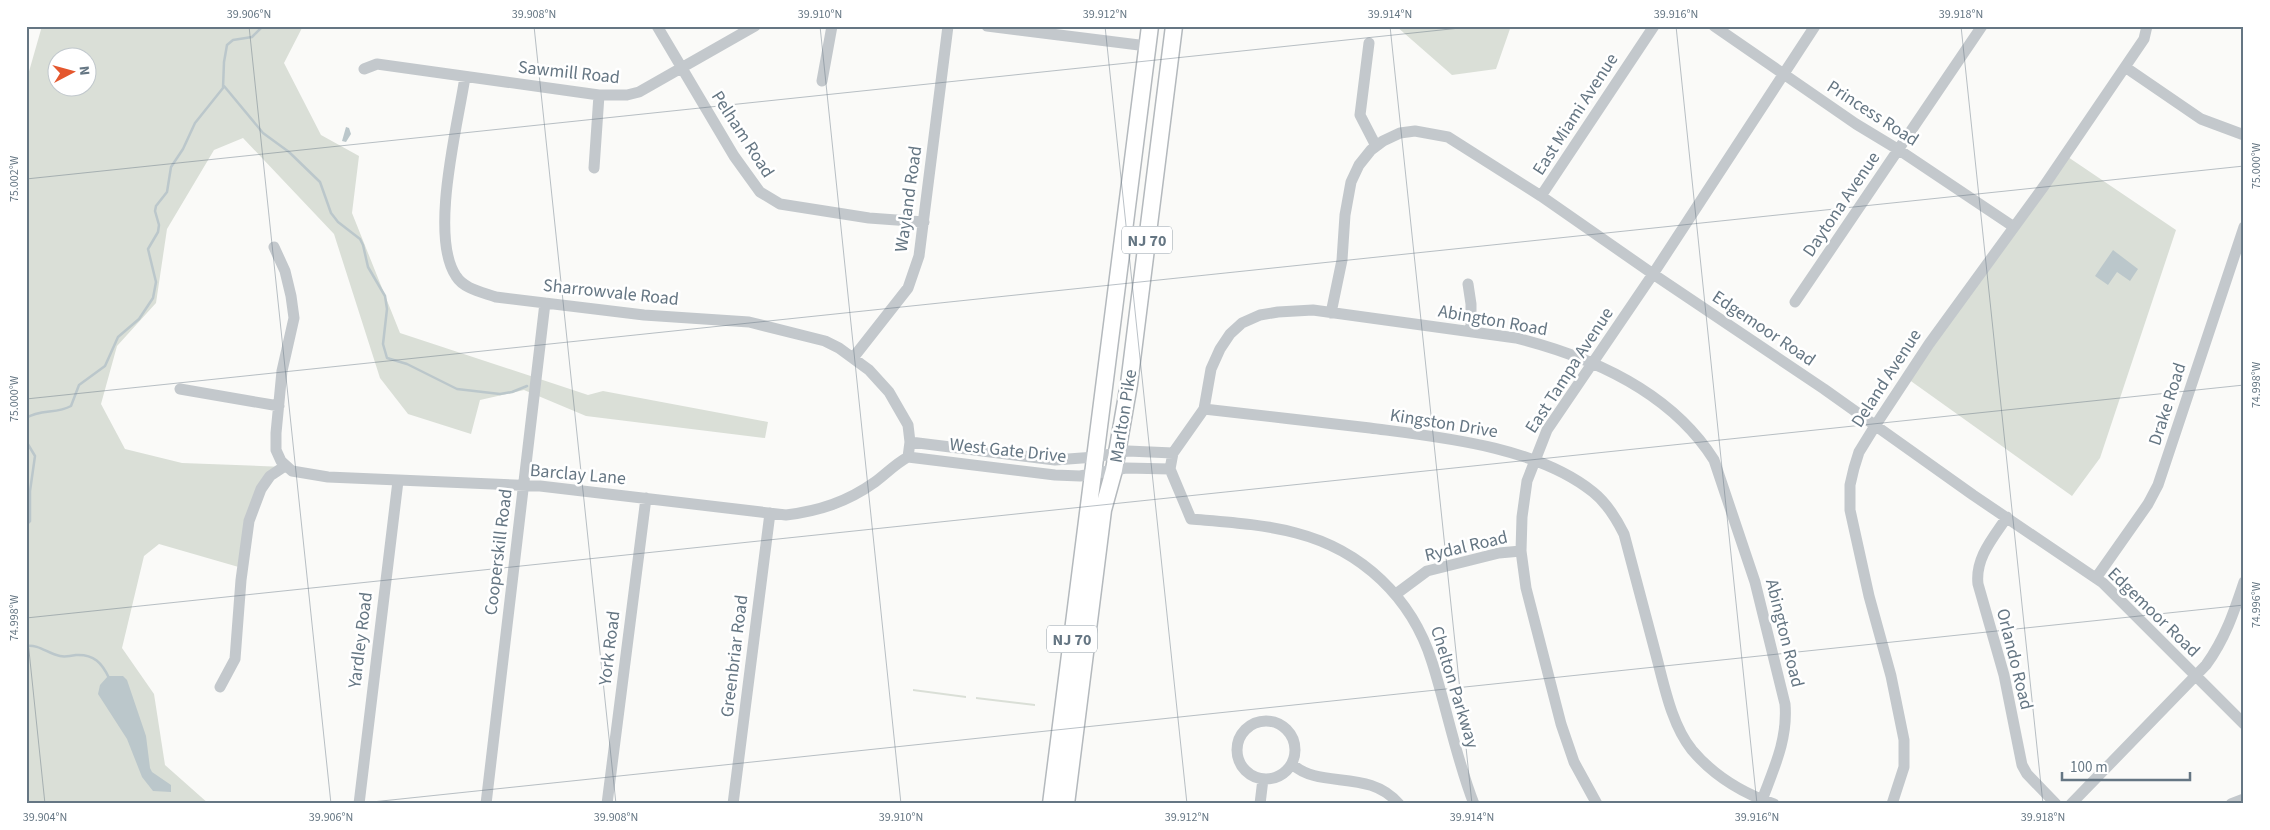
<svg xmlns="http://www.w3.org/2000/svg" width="2270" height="830" font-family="'Source Sans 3',sans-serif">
<rect width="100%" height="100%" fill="#fafaf8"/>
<!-- green -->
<path fill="#dadfd7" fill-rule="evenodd" d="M42 26H303L284 63 321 135 359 156 352 213 400 333 588 395 603 391 768 422 765 438 586 416 524 390 480 400 471 434 408 414 380 378 334 234 243 138 214 150 167 229 156 303 117 346 101 404 125 449 182 463 285 467 258 497 242 568 159 544 144 556 122 648 154 694 165 765 209 804H26V82ZM58 58H88V88H58Z
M1396 26H1511L1496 69 1452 75Z
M2065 155 2176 230 2100 458 2072 496 1908 379Z
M913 689 966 696V698L913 691Z
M976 697 1035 704V706L976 699Z"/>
<!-- water -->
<path fill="#bbc7cb" d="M346 127 349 128 351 134 346 142 342 141Z
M2113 250 2138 269 2130 281 2117 272 2108 285 2095 276Z
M108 676H123L127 680 146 736 150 768 152 772 171 785V792L153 791 142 777 127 739 98 694 100 685Z"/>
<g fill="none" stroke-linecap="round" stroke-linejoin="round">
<!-- stream -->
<path stroke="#bbc7cb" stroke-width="2.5" d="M224 86 263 133 289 152 320 182 331 213 338 222 360 239 363 245 368 267 385 296 387 309 383 344 387 358 407 364 457 389 500 394 512 392 527 386
M26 418C40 409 57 414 71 406L79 385 105 366 118 337 139 319 153 298 156 282 148 249 158 232 159 225 155 211 156 206 167 192 171 167 183 149 195 123 223 88 224 62 227 45 233 40 252 37 263 26
M26 441 35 456 30 491V521L26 525
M26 646C39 644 48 654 60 656 65 657 71 656 76 655 94 654 102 663 109 678"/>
<!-- highway casing -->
<g stroke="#b4b9bd" stroke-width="19">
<path id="highway" d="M1051 804 1150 26
M1066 804 1103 510 1114 470 1129 384 1174 26"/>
</g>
<!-- minor -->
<path stroke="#c3c8cc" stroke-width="11" d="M657 26 734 156 760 192 780 204 869 218 924 222
M987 26 1147 46
M1714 26 1856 124 1899 150 2014 227
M1369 43 1360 115 1376 146
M2125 67 2201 119 2244 135
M364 69 377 64 599 95H627L639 92 755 26
M822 81 832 26
M594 168 599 95
M1541 196 1654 26
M274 247 285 271 291 296 294 318 282 371 276 433V450L281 461 292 471 328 477 540 486 786 515C819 511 847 502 875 482 886 474 895 464 908 457L910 442 908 425 889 392 869 370 839 348 825 341 749 322 644 315 496 297C482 292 464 289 456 276 429 236 458 124 465 77
M1468 284 1471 304V331
M1795 302 1982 26
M1331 313 1342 260 1345 215 1351 182 1359 165 1371 150 1383 141 1400 133 1415 131 1448 137 1541 196 1653 274 1824 389 1973 495 2103 583 2244 724
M853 358 908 288 919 256 948 26
M180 389 279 406
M1204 409C1259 415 1315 422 1370 428 1439 437 1536 446 1593 492 1607 503 1616 518 1624 534 1634 573 1645 612 1655 651 1664 684 1671 724 1692 750 1714 776 1742 793 1774 804
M910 442 1055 460 1095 457 1128 451 1173 453
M908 457 1055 475 1080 476 1126 468 1170 469
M2007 517C1993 538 1975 558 1978 584L2004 675 2022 765 2027 774 2056 804
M2096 578 2148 504 2158 485 2244 227
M1396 594 1427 571 1499 553 1521 551
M220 687 235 659 241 580 249 521 261 489 270 476 285 466
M1237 750a29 29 0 1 1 58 0a29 29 0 1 1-58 0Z
M1292 764C1320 790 1369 768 1399 804
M359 804 398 481
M486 804 545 303
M607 804 646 498
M733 804 770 513
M1260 804 1263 779
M1474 804C1456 758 1447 709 1432 662 1412 598 1362 550 1296 533 1263 524 1226 522 1191 519L1170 469 1173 453 1204 409 1211 369 1220 349 1230 334 1242 323 1260 315 1278 312 1313 310 1516 338C1592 357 1671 392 1714 460L1755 582 1785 704C1788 739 1774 768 1762 800
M1597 804 1574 762 1561 724 1526 588 1521 551 1522 517 1527 481 1547 430 1653 274 1815 26
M1892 804 1904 767V740L1891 676 1869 596 1850 510V485L1854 468 1859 452 1875 426 1929 344 2044 186 2144 39 2147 26
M2071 804 2206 665C2225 639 2234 612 2244 582
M2231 804 2244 799"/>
<!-- highway -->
<use href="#highway" stroke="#fff" stroke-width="16"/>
</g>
<!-- ticks -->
<path fill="none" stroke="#657683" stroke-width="1" stroke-opacity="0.45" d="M249 26 331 804M534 26 616 804M820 26 901 804M1105 26 1187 804M1390 26 1472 804M1676 26 1757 804M1961 26 2043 804M26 179 1479 26M26 399 2244 166M26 618 2244 385M26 622 45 804M353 804 2244 605"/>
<g text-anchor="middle" stroke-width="5" stroke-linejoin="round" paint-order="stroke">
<!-- shield labels -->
<g fill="#fff" stroke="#939fa8" stroke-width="1">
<rect x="1122" y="226.5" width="50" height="27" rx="4"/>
<rect x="1047" y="625.5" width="50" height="27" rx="4"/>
</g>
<g font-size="16" font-weight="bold" fill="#657683">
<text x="1147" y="246">NJ 70</text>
<text x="1072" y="645">NJ 70</text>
</g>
<!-- street labels -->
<g font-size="18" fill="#657683" stroke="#fff">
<text transform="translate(569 72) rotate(6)" y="6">Sawmill Road</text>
<text transform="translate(1873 113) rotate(33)" y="6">Princess Road</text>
<text transform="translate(1575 114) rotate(-57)" y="6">East Miami Avenue</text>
<text transform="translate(743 134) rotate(57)" y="6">Pelham Road</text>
<text transform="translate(908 199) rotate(-82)" y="6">Wayland Road</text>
<text transform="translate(1841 204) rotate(-56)" y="6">Daytona Avenue</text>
<text transform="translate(611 292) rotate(6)" y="6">Sharrowvale Road</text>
<text transform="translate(1493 320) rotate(10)" y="6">Abington Road</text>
<text transform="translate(1764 328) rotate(34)" y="6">Edgemoor Road</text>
<text transform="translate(1569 370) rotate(-57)" y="6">East Tampa Avenue</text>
<text transform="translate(1886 378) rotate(-57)" y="6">Deland Avenue</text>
<text transform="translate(2167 404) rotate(-72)" y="6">Drake Road</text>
<text transform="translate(1123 416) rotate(-81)" y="6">Marlton Pike</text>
<text transform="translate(1444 423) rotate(9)" y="6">Kingston Drive</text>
<text transform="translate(1008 450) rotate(6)" y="6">West Gate Drive</text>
<text transform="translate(578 474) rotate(5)" y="6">Barclay Lane</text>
<text transform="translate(1466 546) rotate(-13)" y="6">Rydal Road</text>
<text transform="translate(498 552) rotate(-83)" y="6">Cooperskill Road</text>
<text transform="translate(2154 612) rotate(44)" y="6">Edgemoor Road</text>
<text transform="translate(1785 633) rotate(76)" y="6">Abington Road</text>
<text transform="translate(360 640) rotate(-83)" y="6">Yardley Road</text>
<text transform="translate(609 648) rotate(-83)" y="6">York Road</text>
<text transform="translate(734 656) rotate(-83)" y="6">Greenbriar Road</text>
<text transform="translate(2015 659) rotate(76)" y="6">Orlando Road</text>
<text transform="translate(1455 687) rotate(73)" y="6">Chelton Parkway</text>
</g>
</g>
<!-- border -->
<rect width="2270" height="830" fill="none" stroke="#ffffff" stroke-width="55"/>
<!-- north arrow -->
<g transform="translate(72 72) rotate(84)"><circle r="24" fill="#ffffff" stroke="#c1c8cd"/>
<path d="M0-4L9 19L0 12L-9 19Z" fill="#e4572e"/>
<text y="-8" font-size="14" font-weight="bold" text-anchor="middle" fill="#657683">N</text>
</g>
<!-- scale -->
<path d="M2062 772v8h128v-8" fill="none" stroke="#657683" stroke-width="2.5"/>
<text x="2070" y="772" font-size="15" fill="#657683" stroke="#ffffff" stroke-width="4" paint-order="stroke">100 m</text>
<rect x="28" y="28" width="2214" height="774" fill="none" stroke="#657683" stroke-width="2"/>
<g font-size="12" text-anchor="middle" fill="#657683">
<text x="249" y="18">39.906°N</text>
<text x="534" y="18">39.908°N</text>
<text x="820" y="18">39.910°N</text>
<text x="1105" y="18">39.912°N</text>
<text x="1390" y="18">39.914°N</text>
<text x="1676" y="18">39.916°N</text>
<text x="1961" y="18">39.918°N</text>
<text transform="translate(2256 166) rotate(-90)" y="4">75.000°W</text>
<text transform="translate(14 179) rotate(-90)" y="4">75.002°W</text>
<text transform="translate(2256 385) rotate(-90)" y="4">74.998°W</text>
<text transform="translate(14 399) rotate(-90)" y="4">75.000°W</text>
<text transform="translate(2256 605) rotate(-90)" y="4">74.996°W</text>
<text transform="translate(14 618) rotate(-90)" y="4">74.998°W</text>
<text x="45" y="821">39.904°N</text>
<text x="331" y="821">39.906°N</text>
<text x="616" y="821">39.908°N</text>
<text x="901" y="821">39.910°N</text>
<text x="1187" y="821">39.912°N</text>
<text x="1472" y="821">39.914°N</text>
<text x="1757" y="821">39.916°N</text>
<text x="2043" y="821">39.918°N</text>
</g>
</svg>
